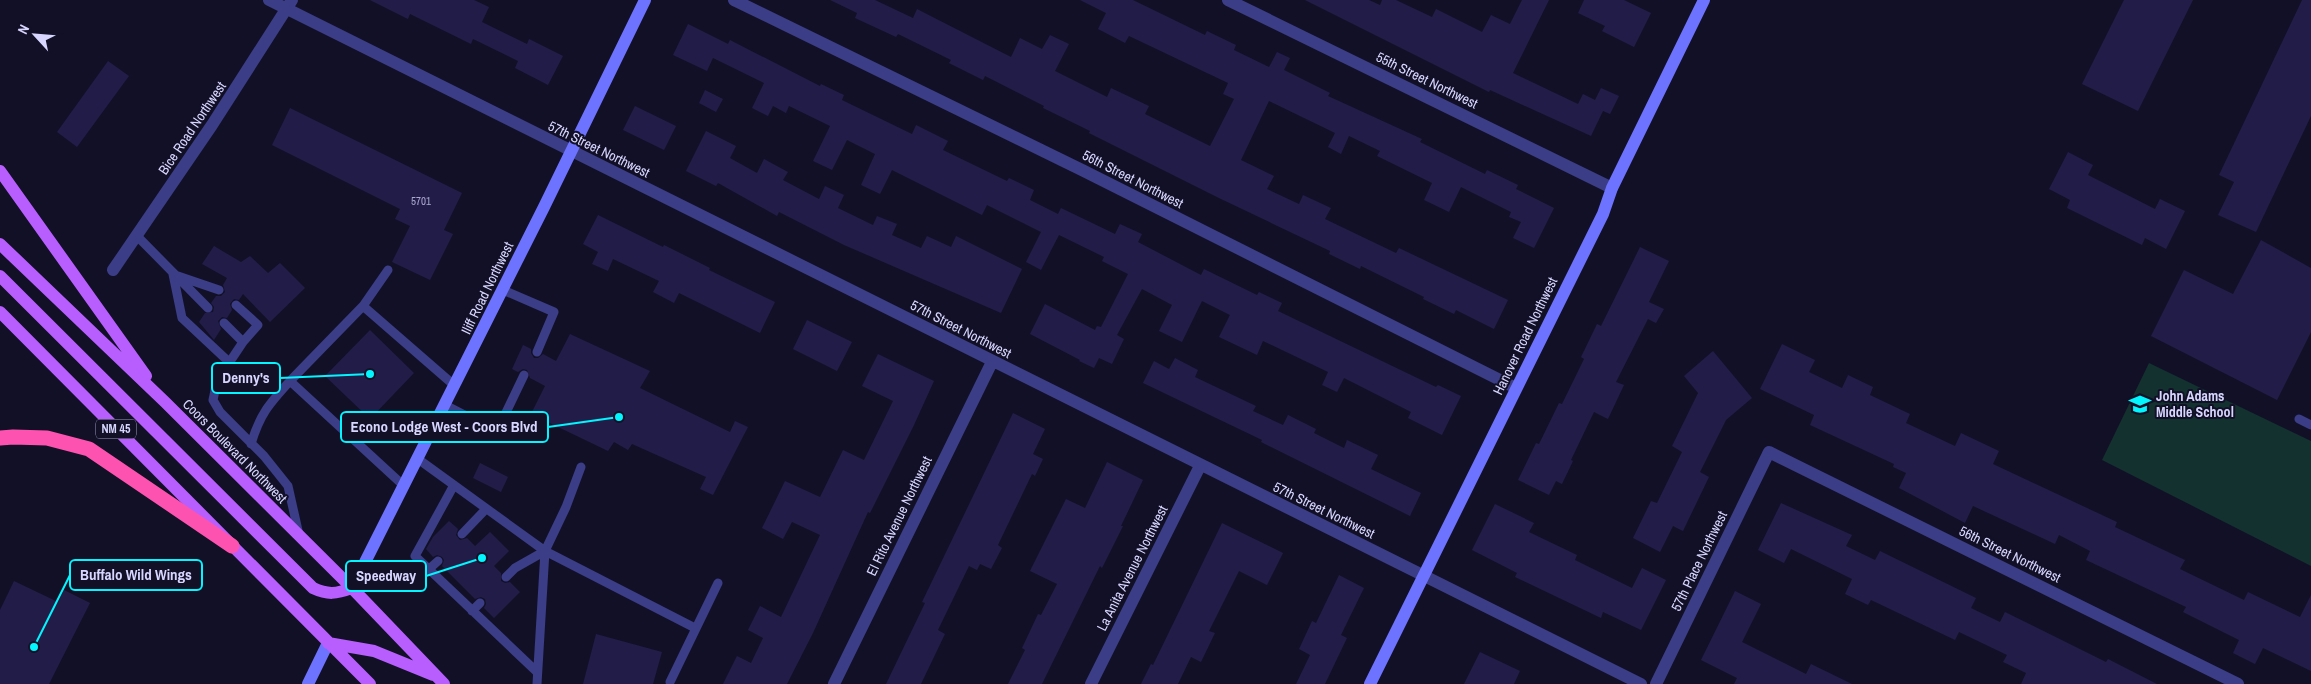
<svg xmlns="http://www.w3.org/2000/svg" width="2311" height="684" font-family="'Archivo Narrow',sans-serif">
<rect width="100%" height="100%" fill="#121027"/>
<!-- green -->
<path fill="#13312e" d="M2149 363 2311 441V566L2102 460Z"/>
<!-- building -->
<path fill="#221c48" d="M370 0H474L489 7 482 22 527 44 529 39 563 56 548 85 515 68 518 61 473 39 471 44 410 14 408 19Z
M830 0H875L913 18 917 9 1011 57 1020 38 1042 49 1050 35 1069 44 1055 71 1107 97 1111 88 1149 106 1145 114 1210 146 1234 99 1223 94 1228 83 1129 36 1125 43 1098 29 1106 13 1080 0H1133L1205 35 1207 31 1236 45 1234 50 1269 67 1277 52 1290 58 1284 70 1330 93 1328 96 1422 139 1420 142 1485 174 1487 170 1518 185 1516 189 1554 208 1534 248 1513 238 1521 222 1509 217 1511 212 1461 187 1449 212 1424 200 1432 183 1377 156 1380 151 1349 136 1341 154 1328 147 1335 133 1269 101 1241 160 1274 176 1267 189 1299 204 1303 195 1331 208 1325 219 1396 253 1399 248 1508 300 1494 329 1456 310 1454 314 1423 299 1424 297 1361 266 1360 269 1329 254 1330 251 1221 199 1089 133 1090 131 1043 108 1044 106 985 76 983 80 949 63 951 60 898 34 896 37 855 18 857 13Z
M1305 0H1369L1380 5 1382 0H1396L1432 17 1436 9 1482 32 1491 15 1510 24 1522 0H1549L1513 73 1578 104 1583 94 1595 100 1601 88 1619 96 1610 114 1603 111 1591 136 1490 90 1489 92Z
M1584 0H1624L1651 13 1634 47 1602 31 1605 26 1578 13Z
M2124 0H2193L2138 111 2082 84Z
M2302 0H2311V116L2256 232 2218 215 2234 182 2219 175Z
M688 24 728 44 730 40 820 86 821 84 844 95 842 100 912 134 916 125 948 141 943 150 1007 181 1009 178 1034 190 1030 200 1058 214 1061 208 1115 234 1120 224 1142 234 1138 242 1201 275 1204 269 1257 295 1259 292 1282 303 1278 311 1436 387 1438 385 1461 396 1442 435 1408 418 1411 412 1344 378 1337 392 1322 385 1328 372 1263 341 1257 355 1219 337 1230 315 1202 301 1182 342 1159 331 1172 305 1142 289 1117 335 1124 339 1112 364 1099 358 1094 368 1079 361 1080 360 1030 334 1045 304 1095 330 1097 326 1101 327 1128 274 1102 261 1104 257 1059 235 1041 270 1026 262 1041 232 987 205 982 215 892 170 880 194 861 185 875 154 847 140 832 170 813 161 830 126 789 106 786 113 773 106 768 116 752 108 764 83 713 58 707 71 673 55Z
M108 61 129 76 77 147 57 132Z
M705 90 723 99 716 112 699 103Z
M635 106 676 126 664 150 623 130Z
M290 108 462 193 444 230 453 234 430 280 392 262 410 226 395 219 400 209 272 145Z
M706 131 736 146 730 158 757 173 764 159 788 172 783 180 819 199 825 186 844 195 838 208 873 225 877 216 897 224 892 235 921 248 927 236 951 247 956 236 1022 269 1001 313 844 245 779 212 777 216 718 183 716 186 686 171Z
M2068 152 2093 165 2088 175 2155 209 2160 199 2185 211 2166 249 2145 238 2142 245 2067 208 2070 200 2049 189Z
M598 215 663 247 664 245 710 268 709 270 775 302 760 333 679 293 674 303 653 292 659 281 613 259 608 271 592 264 598 252 583 244Z
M2261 240 2311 268V332L2277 400 2151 336 2184 270 2233 294Z
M214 246 241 262 250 256 268 273 280 263 305 288 270 322 243 294 239 300 234 299 230 304 232 310 227 318 222 317 218 321 221 329 214 340 199 322 205 313 213 312 214 307 211 303 216 296H221L225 292 223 285 227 278 202 264Z
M1640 247 1669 261 1649 302 1664 309 1656 323 1648 319 1616 382 1624 385 1608 419 1594 412 1571 460 1573 461 1562 484 1556 481 1549 495 1518 480 1536 443 1539 444 1559 403 1562 404 1584 359 1581 357 1597 324 1601 326Z
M807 320 852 342 837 371 793 349Z
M370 330 414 373 370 419 325 376Z
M570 334 650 371 640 388 730 432 735 421 748 427 713 495 700 489 706 477 632 444 628 450 614 442 608 451 531 414 545 386 530 378 527 370 523 369 518 372 512 369 523 345 531 349V353L534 358H538L543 354 556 361Z
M1782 344 1815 360 1809 372 1842 388 1848 375 1873 387 1870 395 1910 414 1906 423 1955 446 1961 433 1999 451 1993 464 2117 522 2115 527 2185 560 2180 569 2244 600 2248 592 2300 617 2311 595V671L2263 648 2255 664 2233 653 2239 640 2183 612 2186 607 2086 560 2090 551 2059 535 2055 544 1973 506 1965 523 1899 488 1906 473 1893 467 1894 464 1810 425 1814 415 1760 389Z
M1713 351 1752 398 1726 420 1700 472 1709 477 1683 531 1673 526 1660 552 1633 538 1651 501 1657 503 1682 452 1672 446 1698 393 1684 376Z
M878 354 934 381 914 425 870 513 868 512 813 633 787 684H723L737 656 751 663 763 638 748 630 760 606 781 617 820 535 792 522 783 539 762 528 785 481 820 497 843 450 864 460 893 401 862 386Z
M1175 358 1198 370 1195 377 1256 406 1253 411 1283 425 1288 415 1316 429 1314 433 1344 448 1347 440 1378 455 1371 469 1421 493 1410 516 1261 442 1262 440 1143 383 1154 361 1169 369Z
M1013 413 1045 429 1033 454 1043 459 1035 476 1032 474 998 545 1002 548 991 569 980 564 977 570 969 566 938 630 945 634 921 684H886L925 603 922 602Z
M1107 462 1143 480 1121 526H1123L1102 568 1100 566 1042 684H1008L1025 650 1022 648 1038 614 1041 615 1057 584 1030 571 1066 499 1085 508Z
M480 463 508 477 501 492 473 478Z
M1781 503 1852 535 1846 546 1875 560 1880 551 1976 598 1971 608 2000 622 2005 612 2106 662 2108 659 2157 684H2021L2026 673 2003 662 2007 655 1959 632 1955 640 1871 600 1868 605 1845 594 1852 579 1791 549 1784 563 1758 550Z
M1495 504 1534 523 1529 532 1577 555 1575 560 1632 588 1642 568 1666 580 1641 630 1603 612 1601 618 1557 597 1515 577 1517 573 1472 550Z
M449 521 458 529 456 535 460 540 467 538 475 546 490 532 509 551 494 566 501 573V581L505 583 510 582 520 592 494 618 484 608 486 604 485 599 481 597 475 599 442 566 444 560 442 557 437 555 433 557 426 549 433 537Z
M1222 523 1283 553 1267 585 1239 571 1209 631 1215 633 1201 662 1191 657 1178 684H1141L1151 664 1153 665Z
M1339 575 1364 588 1341 635 1347 638 1325 684H1296L1310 655 1299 649 1312 621 1316 623Z
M14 581 58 602 64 590 90 603 49 684H0V610Z
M1735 591 1761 604 1742 642 1806 674 1811 664 1852 684H1734L1737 678 1701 660Z
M596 634 662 652 653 684H583Z
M1480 652 1520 671 1514 684H1464Z"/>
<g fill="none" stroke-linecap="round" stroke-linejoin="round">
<!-- lane -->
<path stroke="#3b3d86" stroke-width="9" d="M137 236 208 308
M173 274 182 318 229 362
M175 275 219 290
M503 290 554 312 537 352
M236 305 258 325 243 342 217 381 213 400 220 412 264 456 288 486 299 535
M363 306 388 270
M224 323 243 342
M445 405 482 424 500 425 524 375
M2299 419 2311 425
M251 444C260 414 269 404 290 381
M418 459 545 551 537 684
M581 467 566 507 545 551 695 628
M454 485 415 556 537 672
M404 486 290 381 363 306 455 386
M462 534 486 509
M429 569 438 561
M506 577 515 568 545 551
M472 611 480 603
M670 682 718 583"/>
<!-- street -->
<path stroke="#3b3d86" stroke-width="12" d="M269 0 1641 684
M734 0 1084 171 1516 388
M1228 0 1612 188
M113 270 212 125 292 0
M834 684 992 362
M1091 684 1200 466
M1656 684 1769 452 2238 684"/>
<!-- secondary -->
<path stroke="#6d73fe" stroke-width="12" d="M352 588 544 207 645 0
M308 684 328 643
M1370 684 1603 214 1612 188 1704 0"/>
<!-- primary -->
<path stroke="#b85efe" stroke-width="12" d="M0 171 146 376
M0 244 165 402 352 588 444 684
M0 276 313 588C328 595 336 594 352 588
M0 312 370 684
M328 643 374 651 433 675"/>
<!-- highway -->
<path stroke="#fe52b0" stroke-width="15" d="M0 438 13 437 47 438 89 449 232 546"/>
</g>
<!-- icons -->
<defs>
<g id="school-bare" transform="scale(1.725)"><path d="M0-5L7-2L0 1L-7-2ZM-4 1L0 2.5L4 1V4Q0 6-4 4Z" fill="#03f5fe" stroke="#121027" stroke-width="2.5" paint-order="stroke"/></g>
</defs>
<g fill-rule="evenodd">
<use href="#school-bare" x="2140" y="404"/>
</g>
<g text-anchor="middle" stroke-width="4" stroke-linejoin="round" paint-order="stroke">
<!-- number labels -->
<g font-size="11" fill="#aaa8d1">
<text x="421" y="205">5701</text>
</g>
<!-- shield labels -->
<rect fill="#121027" stroke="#9d9bbe" stroke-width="1" x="96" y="419.5" width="40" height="19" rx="4"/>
<g font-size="12" font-weight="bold" fill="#d8d6ff">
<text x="116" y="433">NM 45</text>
</g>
<!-- street labels -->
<g font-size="14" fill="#d8d6ff" stroke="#121027">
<text transform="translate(1427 80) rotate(26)" y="5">55th Street Northwest</text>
<text transform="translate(192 128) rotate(-56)" y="5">Bice Road Northwest</text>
<text transform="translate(599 149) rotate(26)" y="5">57th Street Northwest</text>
<text transform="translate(1133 179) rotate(27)" y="5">56th Street Northwest</text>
<text transform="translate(487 288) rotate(-64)" y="5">Iliff Road Northwest</text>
<text transform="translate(961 329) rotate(27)" y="5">57th Street Northwest</text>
<text transform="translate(1525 336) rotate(-64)" y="5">Hanover Road Northwest</text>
<text transform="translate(235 451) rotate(45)" y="5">Coors Boulevard Northwest</text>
<text transform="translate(1324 510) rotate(26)" y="5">57th Street Northwest</text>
<text transform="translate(899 516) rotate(-64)" y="5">El Rito Avenue Northwest</text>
<text transform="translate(2010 554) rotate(26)" y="5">56th Street Northwest</text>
<text transform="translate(1699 561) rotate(-64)" y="5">57th Place Northwest</text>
<text transform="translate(1132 568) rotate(-63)" y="5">La Anita Avenue Northwest</text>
</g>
<!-- poi labels -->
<g font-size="14" font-weight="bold" fill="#d8d6ff" stroke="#121027" text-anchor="start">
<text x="2156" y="401">John Adams<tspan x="2156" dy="16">Middle School</tspan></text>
</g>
</g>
<!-- callouts -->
<path fill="none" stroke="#03f5fe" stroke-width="2" d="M370 374L280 378M619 417L548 427M34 647L70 575M482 558L426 576"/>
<g fill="#03f5fe" stroke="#121027" stroke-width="2">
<circle cx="370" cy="374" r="5"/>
<circle cx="619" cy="417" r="5"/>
<circle cx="34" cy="647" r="5"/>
<circle cx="482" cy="558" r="5"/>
</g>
<g fill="#121027" stroke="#03f5fe" stroke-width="2">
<rect x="212" y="363" width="68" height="30" rx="5"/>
<rect x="341" y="412" width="207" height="30" rx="5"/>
<rect x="70" y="560" width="132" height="30" rx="5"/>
<rect x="346" y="561" width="80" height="30" rx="5"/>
</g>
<g font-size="15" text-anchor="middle" font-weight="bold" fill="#d8d6ff">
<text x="246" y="383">Denny's</text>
<text x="444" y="432">Econo Lodge West - Coors Blvd</text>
<text x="136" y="580">Buffalo Wild Wings</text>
<text x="386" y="581">Speedway</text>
</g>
<!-- north arrow -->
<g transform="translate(35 35) rotate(296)" stroke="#121027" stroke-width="4" paint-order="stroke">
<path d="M0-4L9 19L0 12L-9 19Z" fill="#d8d6ff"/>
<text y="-8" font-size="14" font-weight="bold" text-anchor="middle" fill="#d8d6ff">N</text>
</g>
</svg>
